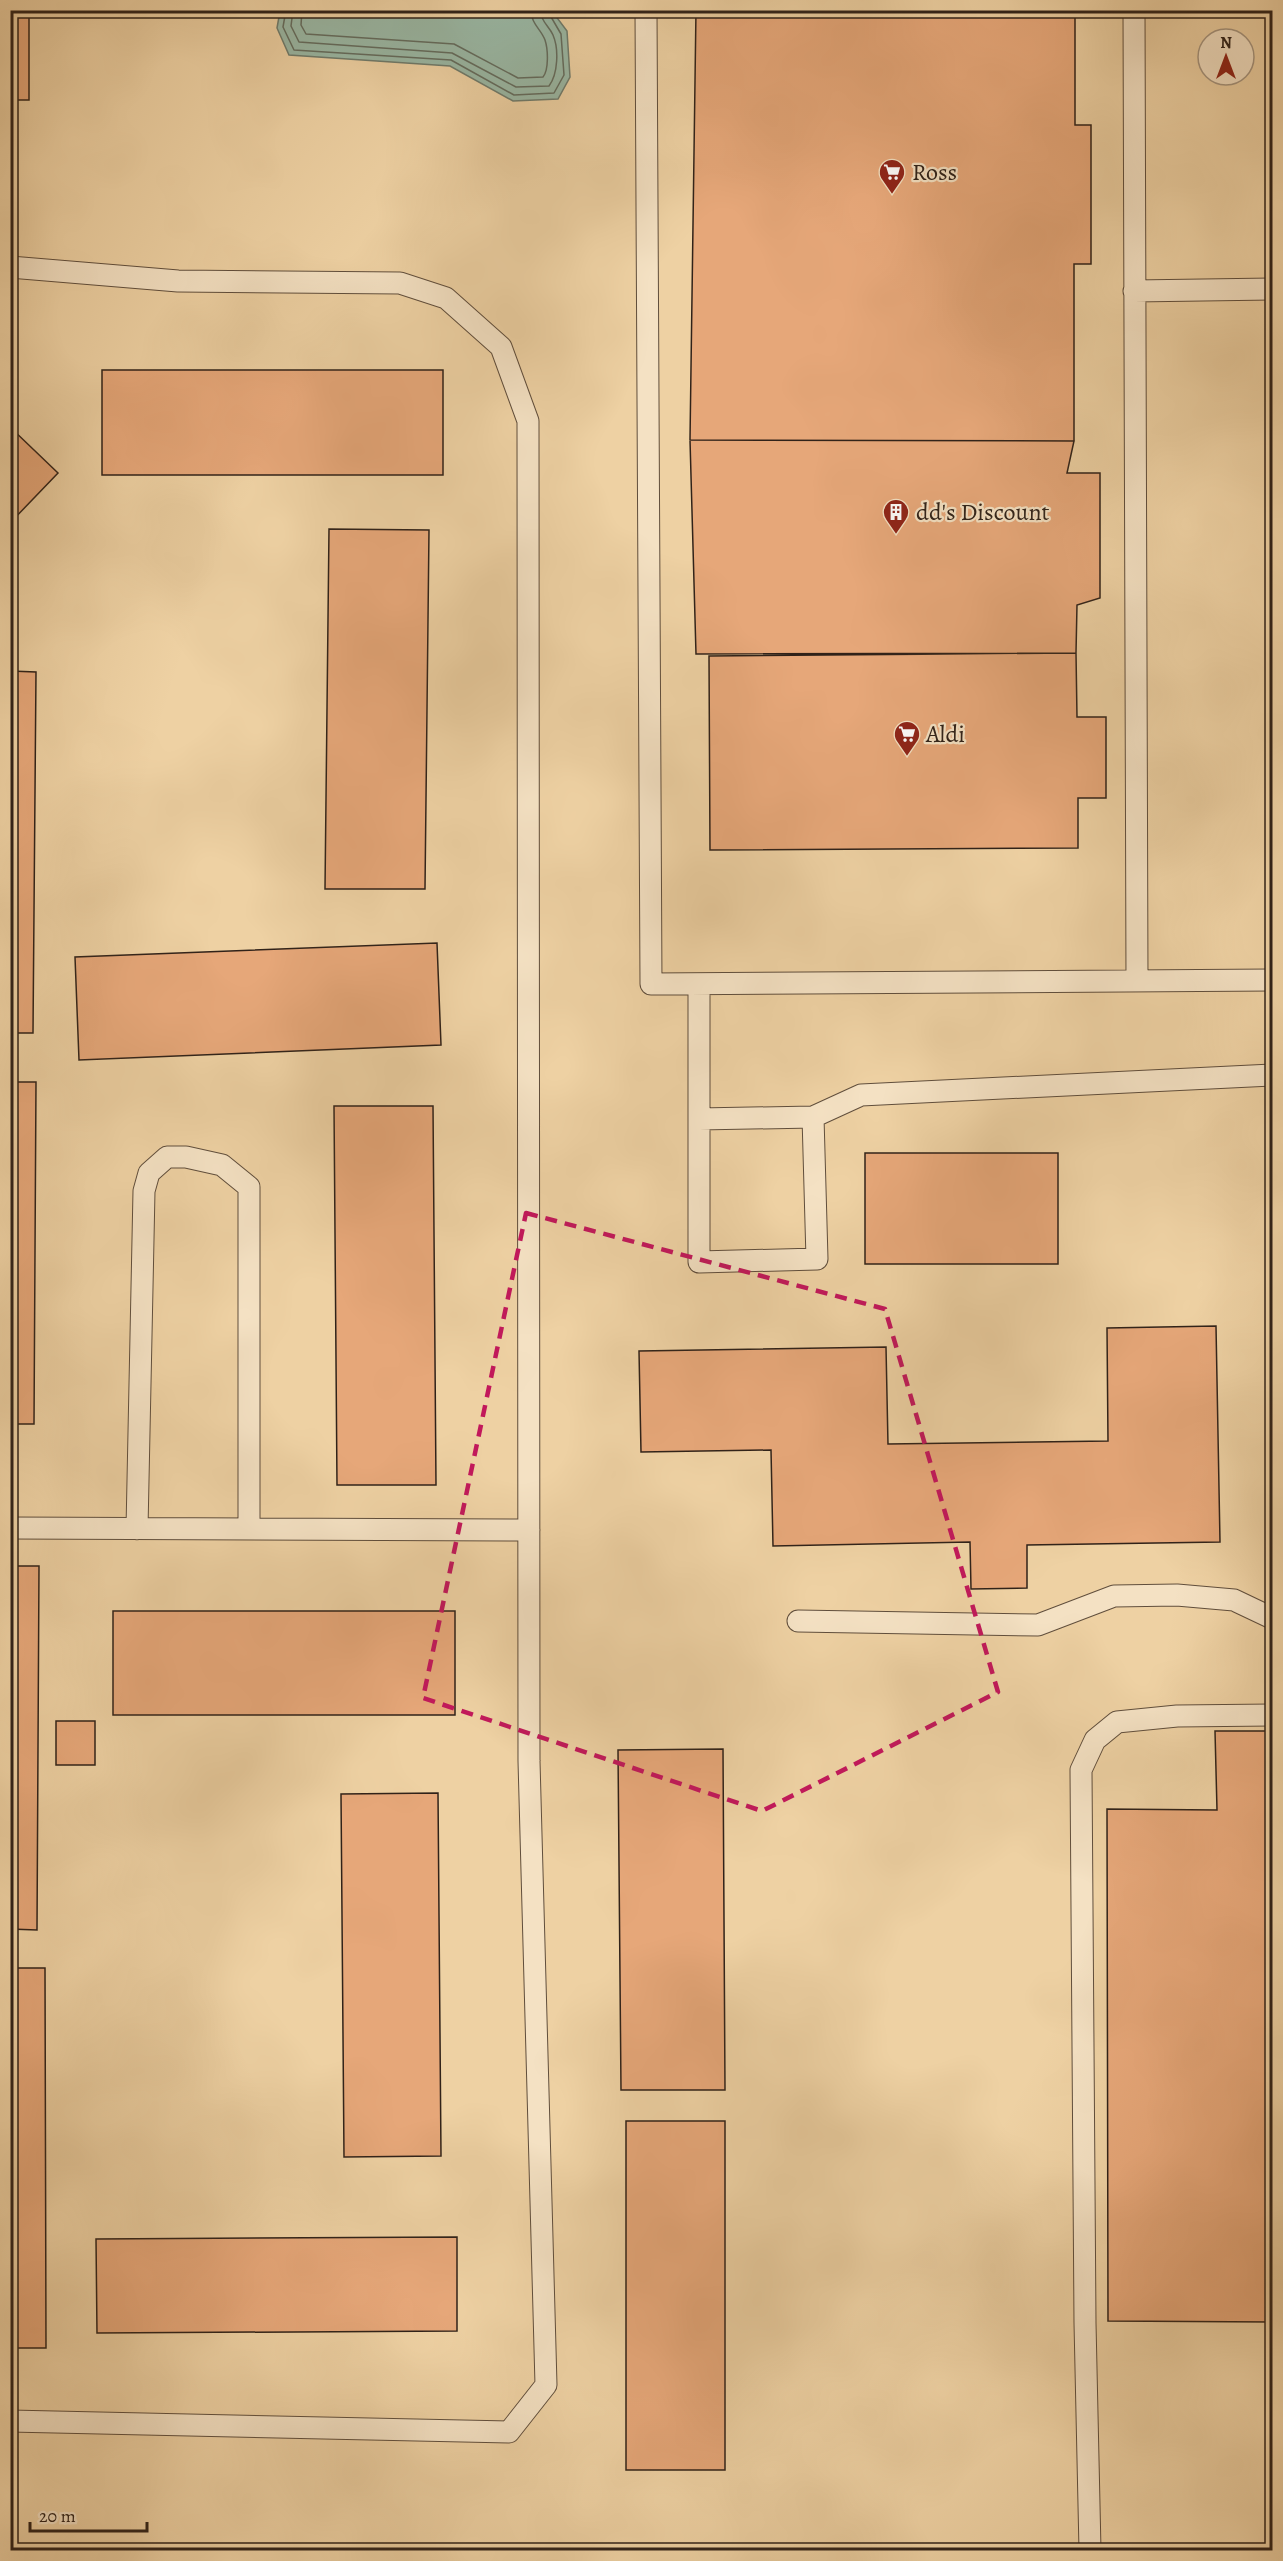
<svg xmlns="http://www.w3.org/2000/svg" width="1283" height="2561" font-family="Alegreya,serif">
<rect width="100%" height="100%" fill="#eed1a3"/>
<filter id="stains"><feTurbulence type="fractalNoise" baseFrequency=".00333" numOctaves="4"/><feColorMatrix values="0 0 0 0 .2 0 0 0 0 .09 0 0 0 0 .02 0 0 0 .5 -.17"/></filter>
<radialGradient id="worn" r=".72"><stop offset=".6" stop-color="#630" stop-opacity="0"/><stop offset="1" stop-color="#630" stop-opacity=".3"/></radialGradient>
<!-- water -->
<path fill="#99b7a4" stroke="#6f7b6c" stroke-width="1.5" d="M280 11H552L567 31 570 77 558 99 513 101 450 66 289 55 277 28Z"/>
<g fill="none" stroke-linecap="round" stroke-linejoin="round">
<!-- shore -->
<path stroke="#646c5e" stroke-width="1.5" d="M286 10 283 27 294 50 451 60 514 95 554 93 564 75 561 34 547 10
M293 10 291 26 299 42 452 53 516 87 549 86C558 74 559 49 553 35 549 26 541 22 540 10
M302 10 301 25 306 34 454 44 518 78 543 77C549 70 548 49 545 40 541 29 531 24 531 10"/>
</g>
<!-- building -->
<path fill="#e6a779" stroke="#302219" stroke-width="1.5" d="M10 10H29V100H10Z
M696 10H1075V125H1091V264H1074V441L690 440Z
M102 370H443V475H102Z
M10 427 58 473 10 523Z
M690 440 1074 441 1067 473H1100V598L1077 605 1076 653 696 654Z
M329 529 429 530 425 889H325Z
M1076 653 1077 717H1106V798H1078V848L710 850 709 656Z
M10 671 36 672 33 1033H10Z
M437 943 441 1045 79 1060 75 957Z
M10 1082H36L34 1424H10Z
M334 1106H433L436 1485H337Z
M865 1153H1058V1264H865Z
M1216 1326 1220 1542 1027 1545V1588L971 1589 970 1542 773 1546 771 1450 641 1452 639 1351 886 1347 888 1444 1108 1441 1107 1328Z
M10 1566H39L37 1930 10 1929Z
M113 1611H455V1715H113Z
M56 1721H95V1765H56Z
M1215 1731H1272V2322L1108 2321 1107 1809 1217 1810Z
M723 1749 725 2090H621L618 1750Z
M438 1793 441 2156 344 2157 341 1794Z
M10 1968H45L46 2348H10Z
M626 2121H725V2470H626Z
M457 2237V2331L97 2333 96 2239Z"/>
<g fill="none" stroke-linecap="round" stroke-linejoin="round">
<!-- lane casing -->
<g stroke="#604e3c" stroke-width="23">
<path id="lane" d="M646 10 651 984 1272 980
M1134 10 1137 981
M10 267 178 281 400 283 446 298 501 347 528 421 529 1761 546 2385 509 2432 10 2421
M1134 291 1272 289
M699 984V1119L813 1117 861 1095 1272 1075
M699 1119V1262L817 1259 813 1117
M10 1528 529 1530
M137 1529 144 1191 149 1173 167 1157H186L222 1165 249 1187V1529
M798 1621 1038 1625 1114 1596 1177 1595 1234 1600 1272 1618
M1090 2550 1085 2323 1081 1770 1095 1740 1117 1722 1177 1716 1272 1715"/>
</g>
<!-- lane -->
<use href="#lane" stroke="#f4e1c3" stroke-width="21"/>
</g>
<!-- marked area -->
<path fill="none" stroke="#c2185b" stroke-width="4.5" stroke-dasharray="12 8" stroke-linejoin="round" d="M526 1213 885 1309 998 1692 762 1811 423 1698Z"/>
<!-- icons -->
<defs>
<g id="supermarket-pin" transform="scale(1.35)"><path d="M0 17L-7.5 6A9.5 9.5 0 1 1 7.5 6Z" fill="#8f2418" stroke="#f4e1c3"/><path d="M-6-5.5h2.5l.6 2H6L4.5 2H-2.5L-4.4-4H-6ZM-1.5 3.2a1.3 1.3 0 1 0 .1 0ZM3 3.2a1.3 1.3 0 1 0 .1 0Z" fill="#fff"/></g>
<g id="building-pin" transform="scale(1.35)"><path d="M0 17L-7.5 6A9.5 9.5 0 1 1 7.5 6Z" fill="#8f2418" stroke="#f4e1c3"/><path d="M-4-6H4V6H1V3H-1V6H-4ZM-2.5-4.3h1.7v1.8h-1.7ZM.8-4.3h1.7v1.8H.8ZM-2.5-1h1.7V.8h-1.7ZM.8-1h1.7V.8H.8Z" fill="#fff"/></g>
</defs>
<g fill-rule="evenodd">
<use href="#supermarket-pin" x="892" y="172"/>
<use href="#building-pin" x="896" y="512"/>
<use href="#supermarket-pin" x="907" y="734"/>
</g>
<g text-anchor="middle" stroke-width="4.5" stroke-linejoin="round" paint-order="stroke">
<!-- poi labels -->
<g font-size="24" fill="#302219" stroke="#f4e1c3" text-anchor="start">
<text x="912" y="180">Ross</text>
<text x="916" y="520">dd's Discount</text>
<text x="926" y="742">Aldi</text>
</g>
</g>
<!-- margin -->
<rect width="1283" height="2561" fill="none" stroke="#eed1a3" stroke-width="36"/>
<rect x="12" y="12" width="1259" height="2537" fill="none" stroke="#302219" stroke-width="3"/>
<rect x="18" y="18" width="1247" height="2525" fill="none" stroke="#302219" stroke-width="1.5"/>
<!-- north arrow -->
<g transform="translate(1226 57)"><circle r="28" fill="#f4e1c3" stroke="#a6957f" stroke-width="1.5"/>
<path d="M0-4.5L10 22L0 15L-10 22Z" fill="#8f2418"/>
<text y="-9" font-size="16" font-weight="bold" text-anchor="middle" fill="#302219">N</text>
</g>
<!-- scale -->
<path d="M30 2522v9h117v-9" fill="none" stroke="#302219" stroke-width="3"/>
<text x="39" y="2522" font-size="18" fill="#302219" stroke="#f4e1c3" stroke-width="4.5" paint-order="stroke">20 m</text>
<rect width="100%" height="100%" filter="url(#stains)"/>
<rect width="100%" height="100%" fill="url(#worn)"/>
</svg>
